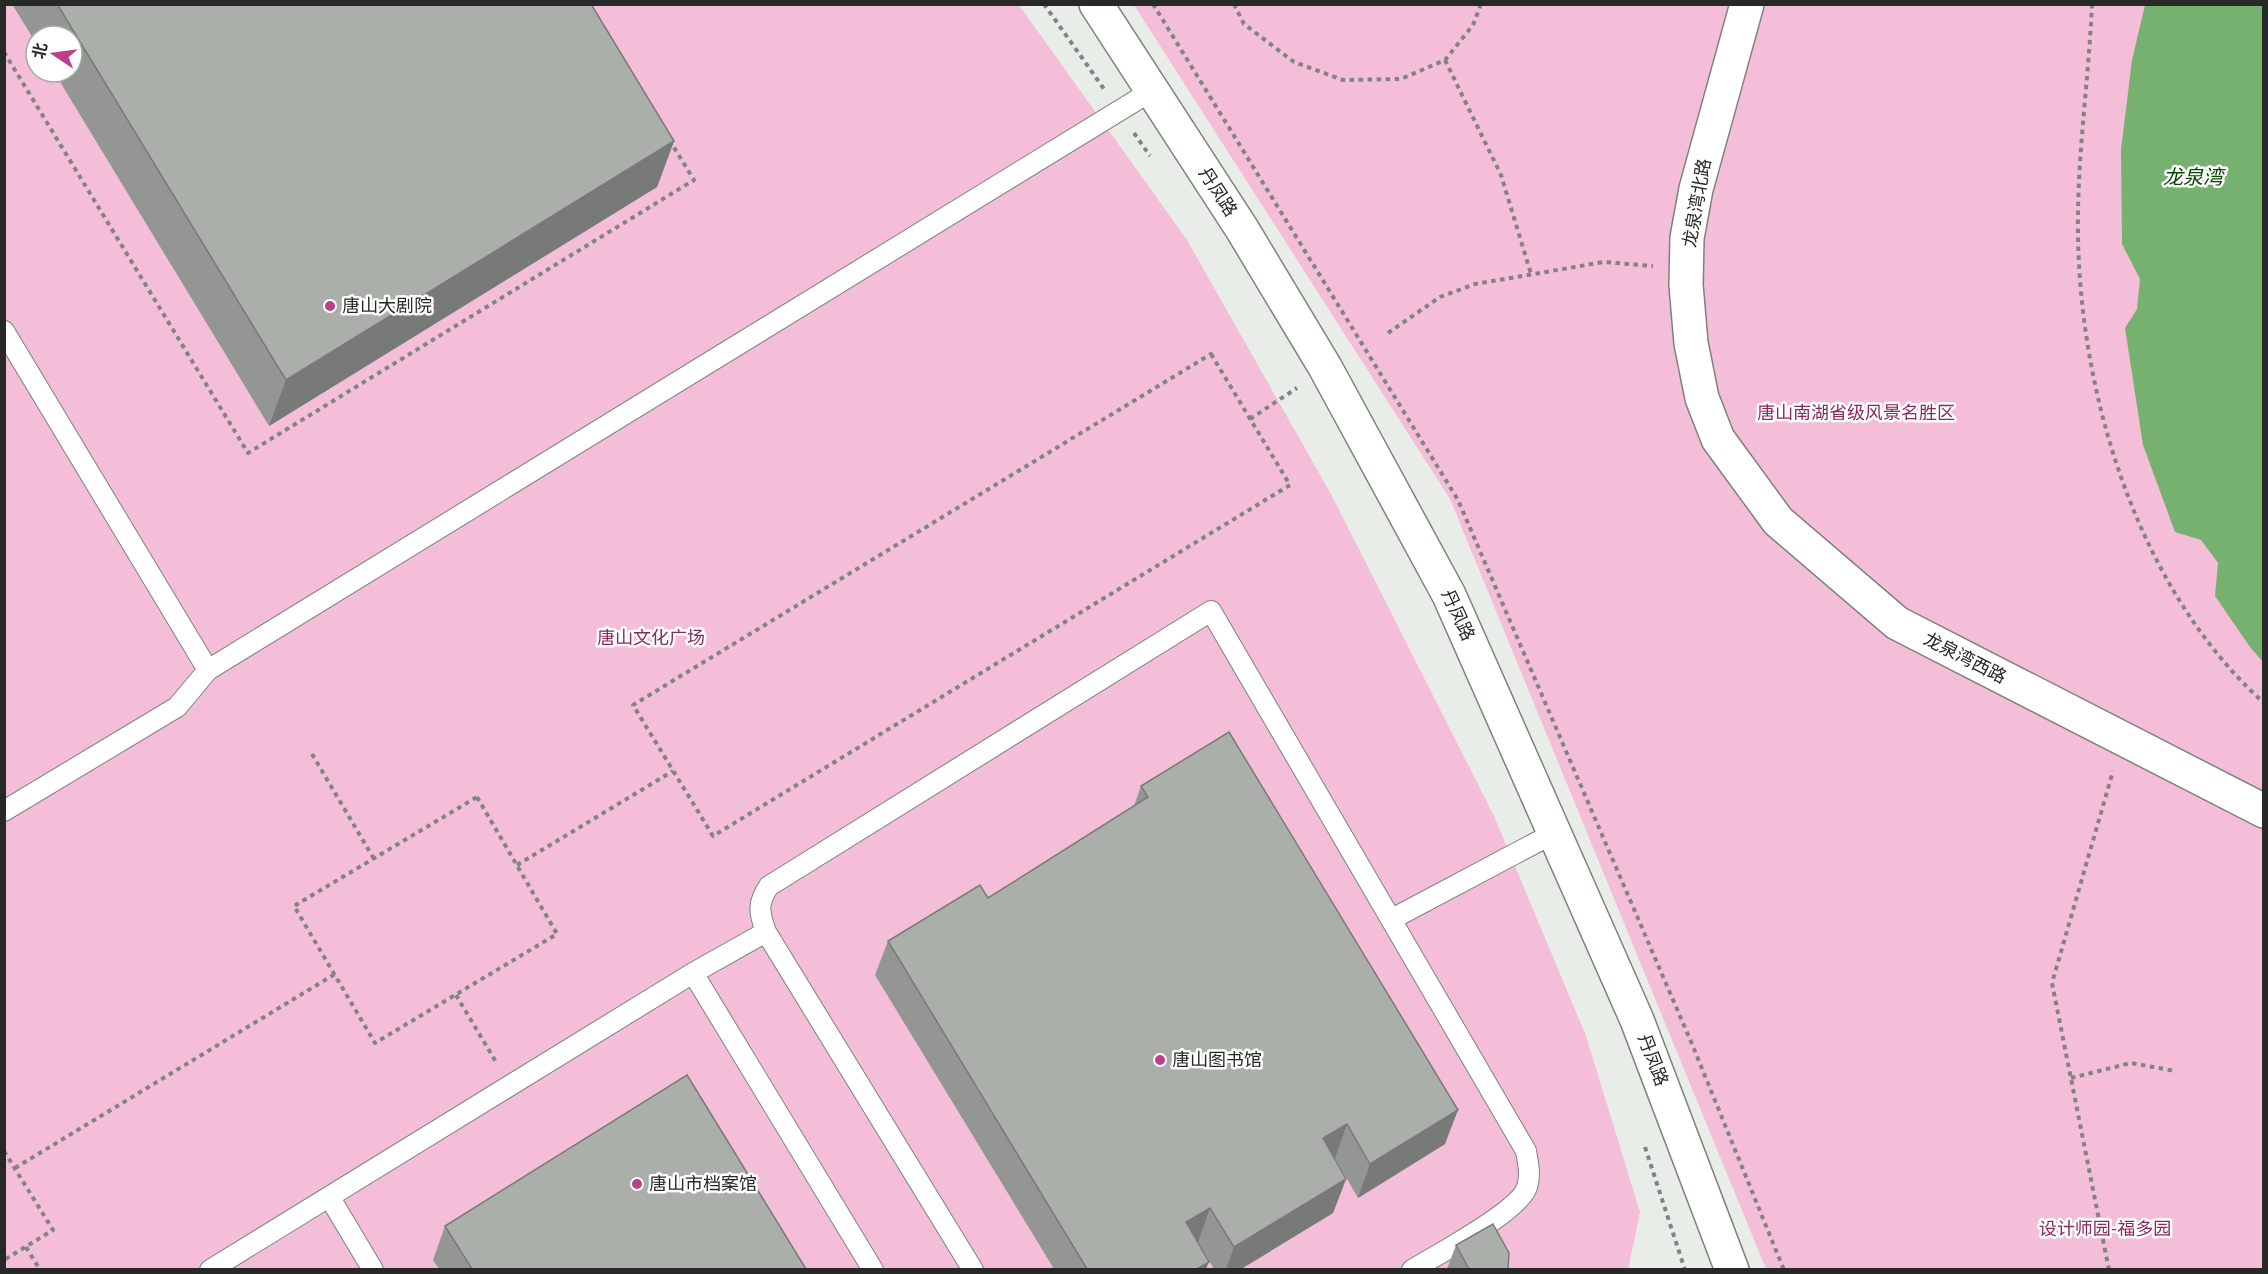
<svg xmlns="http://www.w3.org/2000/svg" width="2268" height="1274" font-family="'PT Sans','Noto Sans SC',sans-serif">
<rect width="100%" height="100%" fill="#e8ede8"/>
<!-- green -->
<path fill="#f4bed8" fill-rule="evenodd" d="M5 4 1019 5 1187 240 1331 494 1494 816 1586 1036 1640 1212 1628 1270 5 1269ZM36 36H72V72H36Z
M1134 5H2263V1269H1766L1450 499Z"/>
<!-- water -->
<path fill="#77b170" d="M2145 5H2263V662L2250 647 2215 596 2218 563 2201 540 2175 532 2143 445 2125 328 2137 309 2140 279 2122 244 2121 150 2132 60Z"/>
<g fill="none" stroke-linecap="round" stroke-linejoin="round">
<!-- lane casing -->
<g stroke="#7e827d" stroke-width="22">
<path id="lane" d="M4 331 208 670 1153 90
M4 811 177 707 208 670
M1392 919 1556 832
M766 932 693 973 873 1270
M330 1198 373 1270
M210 1270 693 973
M973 1270 766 932C759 913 757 903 769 886L1211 611 1526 1151C1528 1163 1531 1175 1527 1187 1520 1211 1436 1255 1412 1270"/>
</g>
<!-- street casing -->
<g stroke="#7e827d" stroke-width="36">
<path id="street" d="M1747 4 1696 189 1687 238 1686 285 1691 343 1702 398 1718 439 1778 521 1897 623 2264 811"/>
</g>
<!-- secondary casing -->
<g stroke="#7e827d" stroke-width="36">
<path id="secondary" d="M1096 4 1242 229 1325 367 1449 595 1637 1020 1732 1270"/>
</g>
<!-- path -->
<path stroke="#818481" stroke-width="4" stroke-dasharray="4.5 4.5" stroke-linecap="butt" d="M1044 4 1104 89
M1153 4 1458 500 1692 1044 1784 1270
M1234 4 1244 24 1294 62 1343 80 1401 79 1445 60 1473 25 1481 4
M2092 4C2089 73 2079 144 2078 212 2075 382 2134 586 2264 703
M4 52 248 453 694 180 670 141
M1445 60 1501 175 1531 274
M1134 133 1150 156
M1388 333 1440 297 1475 284 1604 262 1653 266
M1211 354 1290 485 713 836 633 705Z
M1250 419 1297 388
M312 754 374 859
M477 797 557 934 375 1043 294 906Z
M517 865 673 771
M456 995 496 1062
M2071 1078 2131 1063 2175 1071
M1645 1147 1685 1270
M4 1151 53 1230 4 1260
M15 1168 335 974
M26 1247 40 1270
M2109 1270 2052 983 2113 771"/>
<!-- lane -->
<use href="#lane" stroke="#fff" stroke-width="20"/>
<!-- street -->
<use href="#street" stroke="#fff" stroke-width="33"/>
<!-- secondary -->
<use href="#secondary" stroke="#fff" stroke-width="33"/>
</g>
<!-- wall -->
<path fill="#939692" d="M12 4H591L674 141 657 187 269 426 54 72H72V36H36V43Z
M1141 786 1445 1144 1358 1198 1335 1158H1334L1346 1179 1333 1213 1241 1269H1214L1198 1242 1206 1269H1054L875 975 888 941 988 898 1134 806Z
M445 1226 806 1269H439L433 1260Z
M1456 1245 1508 1269H1447Z"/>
<!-- shaded-wall -->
<path fill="#787a77" d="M674 141 657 187 269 426 286 380Z
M1458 1110 1445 1144 1358 1198 1370 1164Z
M1347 1124 1335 1158 1311 1172 1323 1138Z
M1346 1179 1333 1213 1241 1269H1226L1234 1247Z
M1210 1208 1198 1242 1186 1222Z
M1209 1262 1206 1269H1197Z"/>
<!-- building -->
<path fill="#abafaa" stroke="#787a77" stroke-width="1.5" d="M57 4H591L674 141 286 380Z
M1229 732 1458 1110 1370 1164 1347 1124 1323 1138 1346 1179 1234 1247 1210 1208 1186 1222 1209 1262 1197 1269H1087L888 941 980 885 988 898 1148 797 1141 786Z
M687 1075 806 1269H472L445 1226Z
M1493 1224 1509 1253 1508 1269H1468H1469L1456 1245Z"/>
<!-- markers -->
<g fill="#bd3e8a" stroke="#fff" stroke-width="2">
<circle cx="330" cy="306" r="6"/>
<circle cx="1160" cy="1060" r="6"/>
<circle cx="637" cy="1184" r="6"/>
</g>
<g text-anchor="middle" stroke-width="5" stroke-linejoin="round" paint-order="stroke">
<!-- street labels -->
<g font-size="18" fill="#272927" stroke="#fff">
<text transform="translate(1218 192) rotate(57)" y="6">丹凤路</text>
<text transform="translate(1697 203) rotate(-80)" y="6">龙泉湾北路</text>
<text transform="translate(1458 615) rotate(65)" y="6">丹凤路</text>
<text transform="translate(1965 658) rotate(27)" y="6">龙泉湾西路</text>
<text transform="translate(1653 1060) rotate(69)" y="6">丹凤路</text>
</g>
<!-- poi labels -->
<g font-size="18" fill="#272927" stroke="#fff" text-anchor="start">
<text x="342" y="312">唐山大剧院</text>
<text x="1172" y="1066">唐山图书馆</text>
<text x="649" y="1190">唐山市档案馆</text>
</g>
<!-- park labels -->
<g font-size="18" fill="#872a61" stroke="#fff">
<text x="1856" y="419">唐山南湖省级风景名胜区</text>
<text x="651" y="644">唐山文化广场</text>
<text x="2105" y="1235">设计师园-福多园</text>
</g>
<!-- water labels -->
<g font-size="20" font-style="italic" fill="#084604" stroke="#fff">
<text x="2193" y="184">龙泉湾</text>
</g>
</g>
<!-- border -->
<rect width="2268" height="1274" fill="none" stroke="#272927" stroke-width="12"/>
<!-- north arrow -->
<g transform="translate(54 54) rotate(283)"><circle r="28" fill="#ffffff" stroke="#a9a9a9" stroke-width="1.5"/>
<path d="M0-4.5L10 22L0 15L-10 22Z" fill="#bd3e8a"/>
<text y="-9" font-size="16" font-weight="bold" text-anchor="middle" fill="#272927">北</text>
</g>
</svg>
